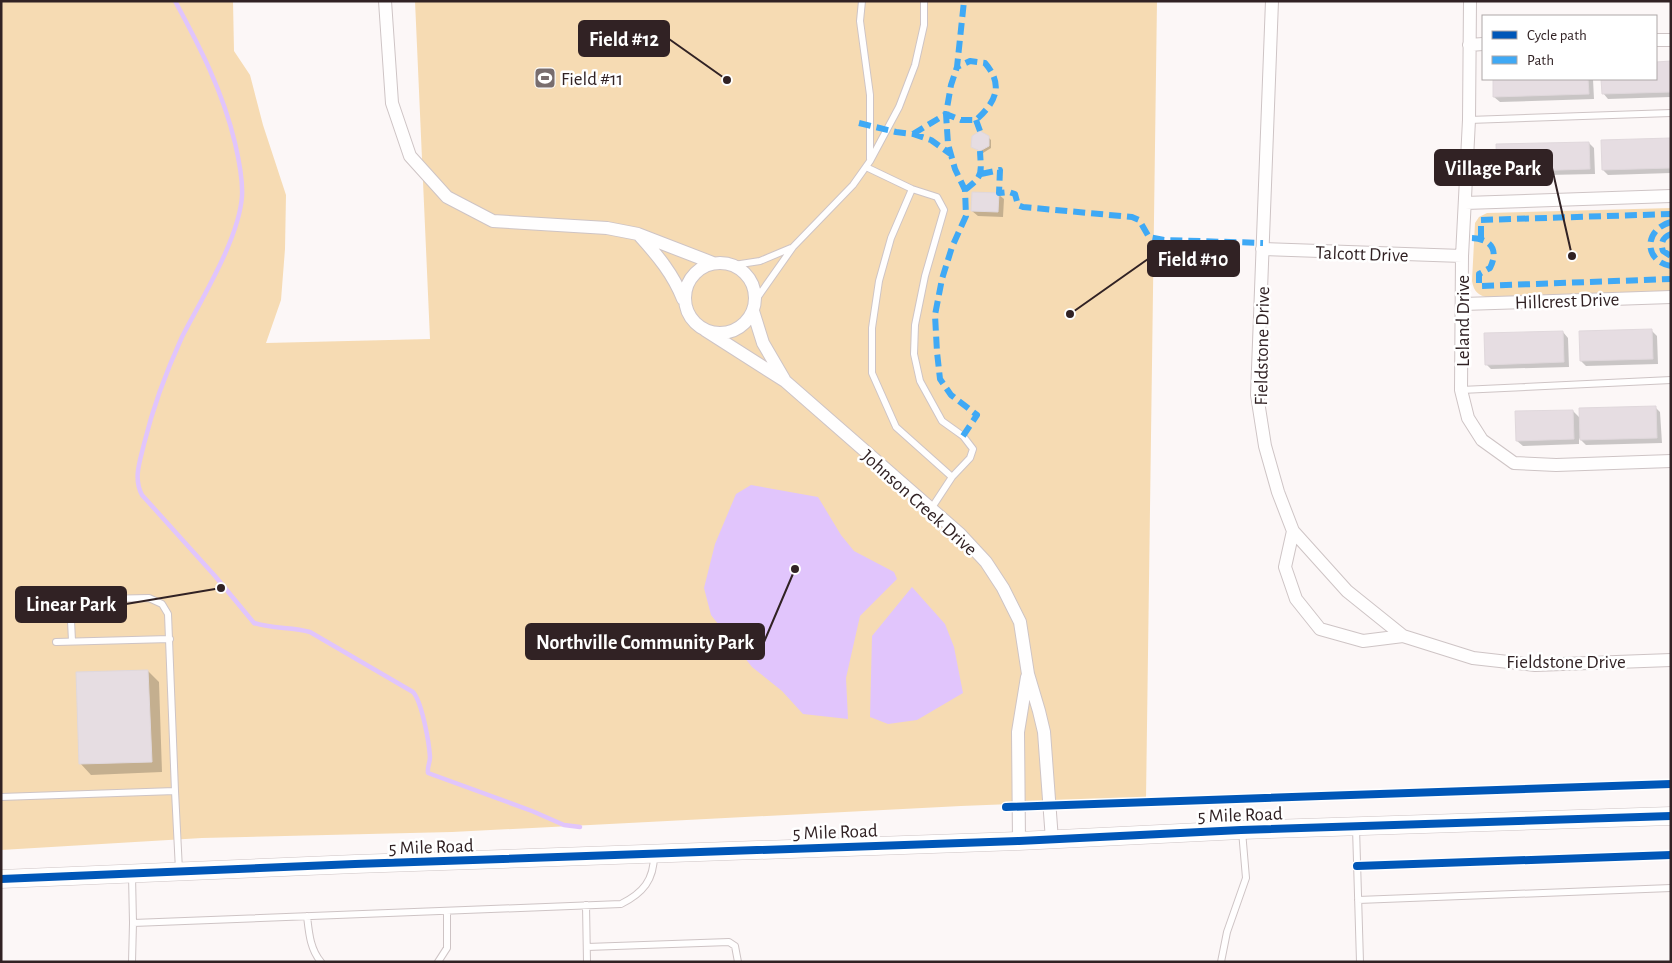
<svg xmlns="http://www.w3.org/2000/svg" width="1672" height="963" font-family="'Alegreya Sans',sans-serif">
<rect width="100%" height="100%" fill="#fcf7f7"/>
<!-- green -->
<path fill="#f6dbb3" d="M1 1H233L234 51 250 75 263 125 286 195 285 249 281 300 266 343 430 339 415 1H1157L1146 799 961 806 452 832 202 838 1 850Z
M1671 208V291L1489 298C1478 295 1474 292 1472 281L1475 223 1479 217 1487 213Z"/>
<!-- water -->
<path fill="#e1c5fc" d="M751 485 818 497 841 535 854 551 894 572 897 579 860 616 846 678 848 719 803 714 782 691 752 667 711 615 704 588 715 544 736 494Z
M912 587 945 624 954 647 963 693 917 720 888 724 870 717 872 636Z"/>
<!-- shadow -->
<path fill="#0003" d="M1656 63H1671V97L1608 99 1603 93V79H1656Z
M1494 79H1593L1594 99 1500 102 1494 97Z
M988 137 991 140V148L983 153 972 146Z
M1671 139V173L1608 175 1603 170Z
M1589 143 1594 148 1595 174 1504 176 1499 171Z
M998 194 1004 199 1003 217 978 216 972 211Z
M1652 331 1657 336 1658 364 1586 366 1581 361Z
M1563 332 1568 338 1569 367 1491 369 1486 364Z
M1655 407 1660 412 1662 443 1586 445 1579 438V444L1523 446 1517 441 1573 411 1580 418Z
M148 671 159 682 162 772 91 775 80 763Z"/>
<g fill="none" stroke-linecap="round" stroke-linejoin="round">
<!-- stream -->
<path stroke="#e1c5fc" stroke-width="4.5" d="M175 1C200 47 223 92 235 143 239 160 243 178 242 196 239 239 202 298 182 337 166 372 153 407 144 444 140 461 133 478 142 495L215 576 254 623C272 629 292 627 310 632L413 692C422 702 429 742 430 757 430 763 427 767 428 773L532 811 564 825 580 827"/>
</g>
<!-- building -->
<path fill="#e6dde2" stroke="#e0d8dc" d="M1671 61V92L1602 94 1601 79H1656V62Z
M1493 79H1588L1589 94 1493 97Z
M980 131 989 136V146L980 151 971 147 972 136Z
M1671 138V168L1602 170 1601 140Z
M1589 142 1590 169 1497 172 1496 144Z
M972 192 999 193 998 212 971 211Z
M1652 329 1653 359 1580 361 1579 331Z
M1563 331 1564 362 1485 365 1484 333Z
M1656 406 1657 438 1580 440 1579 408Z
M1573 410 1574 439 1516 441 1515 411Z
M148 670 152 762 79 764 76 672Z"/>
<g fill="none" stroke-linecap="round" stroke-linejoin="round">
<!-- lane casing -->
<g stroke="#cec4c5" stroke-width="8">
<path id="lane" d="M862 1 860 21 870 95V159
M1469 120 1671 113
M866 167 912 189 937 197 944 210 925 276 915 325 914 354 920 381 942 421 963 436 973 449 970 458 952 477 931 509
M912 189 891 238 879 281 872 328V373L896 427 952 477
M734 265 760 261 791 248
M755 301 793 247 853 185 870 161 899 107 915 65 924 25V1
M1461 390 1671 380
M55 600 149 598 162 604 168 614 175 791 179 870
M70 600 72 641
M56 642 170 639
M1 797 175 791
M1356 828 1360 962
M132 875 133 923 621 904C643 893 654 880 654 855
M1358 900 1671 888
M586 905 587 962
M307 916C309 933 310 949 321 962
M587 947 729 942 735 946 738 962
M132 962 133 923
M438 962 447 948V911
M1221 962 1227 932 1246 878 1242 831"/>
</g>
<!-- street casing -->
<g stroke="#cec4c5" stroke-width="14">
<path id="street" d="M385 1 392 103 410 156 447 197 493 221 607 228 638 234 713 263
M1272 1 1257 395 1265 446 1278 492 1293 531 1347 591 1403 636 1473 658 1535 665 1671 660
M1470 1 1469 120 1462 256 1461 390 1468 418 1482 440 1514 463 1556 465 1671 461
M1656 40H1671
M1469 45 1483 44
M1465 203 1671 196
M640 236C658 256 673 274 683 299
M1262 249 1462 256
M685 298a35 35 0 1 1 70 0a35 35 0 1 1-70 0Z
M1463 304 1671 297
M753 311 763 343 784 379
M705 330 785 381 960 534 986 562 1003 588 1020 622 1028 674 1039 711 1044 732 1052 840
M1293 531 1285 567 1296 599 1320 629 1363 641 1403 636
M1019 841 1018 732 1027 677"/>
</g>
<!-- secondary casing -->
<g stroke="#cec4c5" stroke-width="19">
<path id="secondary" d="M1 879 355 864 1019 841 1241 830 1671 816"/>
</g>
<!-- lane -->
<use href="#lane" stroke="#fffefe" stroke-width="6"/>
<!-- street -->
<use href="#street" stroke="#fffefe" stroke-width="12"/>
<!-- secondary -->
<use href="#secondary" stroke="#fffefe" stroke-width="18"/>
<!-- quiet -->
<path stroke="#3fa9f5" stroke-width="6" stroke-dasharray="12 6" stroke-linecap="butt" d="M976 120 980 131
M859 123 896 132 913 134 931 140 952 155
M913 134 946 114 961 120H976C996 102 1004 85 985 63L970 61 957 67
M981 174 1000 170 999 193 1009 192 1015 194 1018 205 1023 207 1132 217 1139 220 1149 237 1164 240 1263 243
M965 190C984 175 981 174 980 151
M1671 222C1644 229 1643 261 1671 266
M1671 234C1663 237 1660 243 1663 251L1671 256
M1472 238C1491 239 1499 250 1490 268L1479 274V286L1671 279
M1481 238V220L1671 214
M963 436 977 415 951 395 940 379 937 352 935 315 942 279 952 247 966 216 965 190 955 169 948 144 946 114 951 85 957 67 964 1"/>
<!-- cycleway casing -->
<g stroke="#fff" stroke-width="11">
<path id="cycleway" d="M1006 807 1671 784
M1357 866 1671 855
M1 879 355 864 1019 841 1241 830 1671 816"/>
</g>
<!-- cycleway -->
<use href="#cycleway" stroke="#0057b8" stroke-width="8"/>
</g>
<!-- icons -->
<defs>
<g id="stadium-square" transform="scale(1.125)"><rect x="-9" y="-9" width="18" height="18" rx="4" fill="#786d6e" stroke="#fff"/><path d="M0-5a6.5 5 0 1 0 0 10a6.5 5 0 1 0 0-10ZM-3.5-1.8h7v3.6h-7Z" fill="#fff"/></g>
</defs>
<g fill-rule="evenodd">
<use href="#stadium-square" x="545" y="78"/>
</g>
<g text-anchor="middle" stroke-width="5" stroke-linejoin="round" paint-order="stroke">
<!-- poi labels -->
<g font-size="19" fill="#312224" stroke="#fff" text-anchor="start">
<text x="561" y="85">Field #11</text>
</g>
<!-- street labels -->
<g font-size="19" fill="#312224" stroke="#fff">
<text transform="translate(1362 253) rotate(2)" y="7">Talcott Drive</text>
<text transform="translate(1567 300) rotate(-2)" y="7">Hillcrest Drive</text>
<text transform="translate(1462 321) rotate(-90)" y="7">Leland Drive</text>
<text transform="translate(1261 346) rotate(-89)" y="7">Fieldstone Drive</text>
<text transform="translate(920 502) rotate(42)" y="7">Johnson Creek Drive</text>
<text x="1566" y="668">Fieldstone Drive</text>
<text transform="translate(1240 814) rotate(-2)" y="7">5 Mile Road</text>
<text transform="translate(835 831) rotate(-2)" y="7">5 Mile Road</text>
<text transform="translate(431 846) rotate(-2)" y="7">5 Mile Road</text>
</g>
</g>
<!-- callouts -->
<path fill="none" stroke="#312224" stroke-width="2" d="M727 80L669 39M1572 256L1552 168M1070 314L1148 259M221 588L126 604M795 569L764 642"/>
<g fill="#312224" stroke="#fff" stroke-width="2">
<circle cx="727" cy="80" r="5"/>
<circle cx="1572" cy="256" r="5"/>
<circle cx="1070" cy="314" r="5"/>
<circle cx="221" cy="588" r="5"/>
<circle cx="795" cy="569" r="5"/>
</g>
<g fill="#312224" stroke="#312224" stroke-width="2">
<rect x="579" y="21" width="90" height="35" rx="5"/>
<rect x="1435" y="150" width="117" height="35" rx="5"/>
<rect x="1148" y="241" width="91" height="35" rx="5"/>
<rect x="16" y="587" width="110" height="35" rx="5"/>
<rect x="526" y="624" width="238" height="35" rx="5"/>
</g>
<g font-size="20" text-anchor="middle" font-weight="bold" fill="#fff">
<text x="624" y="46">Field #12</text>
<text x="1493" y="175">Village Park</text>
<text x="1193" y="266">Field #10</text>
<text x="71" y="611">Linear Park</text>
<text x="645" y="649">Northville Community Park</text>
</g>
<!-- border -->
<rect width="1672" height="963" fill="none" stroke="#312224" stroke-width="5"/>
<!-- legend -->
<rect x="1482" y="15" width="175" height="65" fill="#ffffff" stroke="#ada7a7"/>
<rect x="1492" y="31" width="25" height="8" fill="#0057b8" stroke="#ada7a7"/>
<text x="1527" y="40" font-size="15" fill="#312224">Cycle path</text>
<rect x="1492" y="56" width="25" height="8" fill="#3fa9f5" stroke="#ada7a7"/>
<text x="1527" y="65" font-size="15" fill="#312224">Path</text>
</svg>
